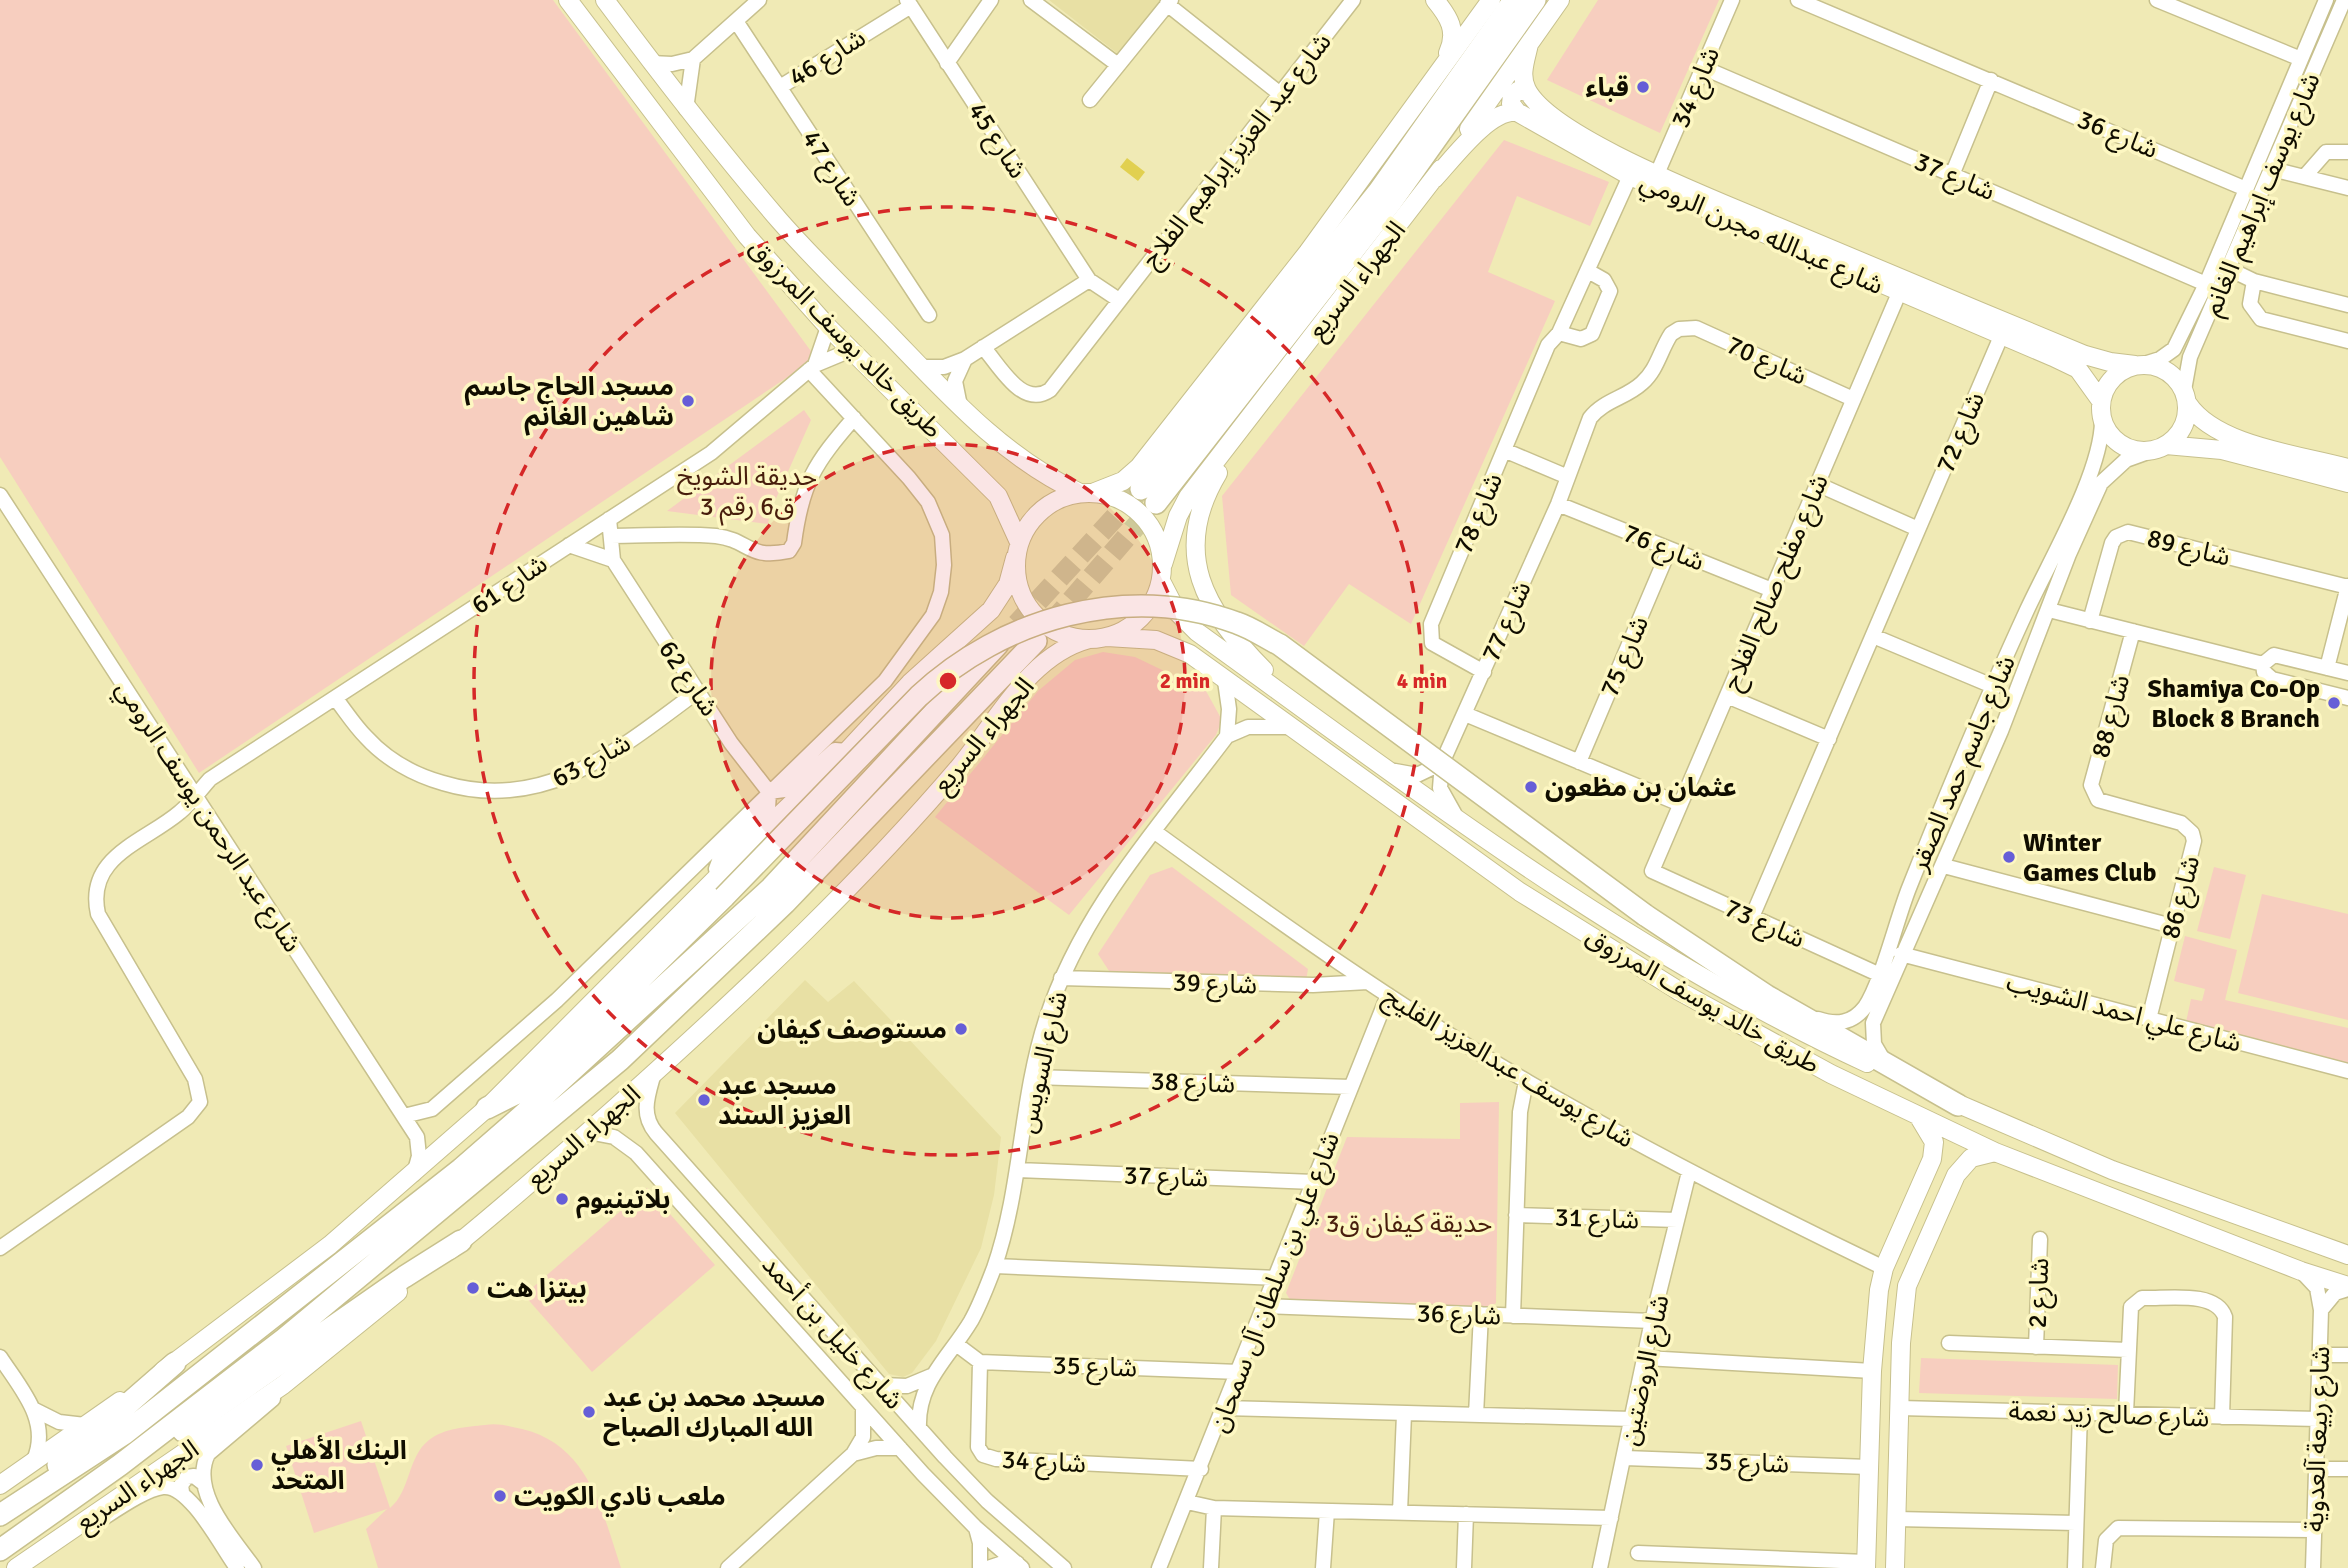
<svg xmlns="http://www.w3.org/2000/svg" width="2348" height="1568" font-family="Signika,'Noto Sans Arabic',sans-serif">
<rect width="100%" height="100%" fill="#f0eab5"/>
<!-- built -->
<path fill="#e8e0a4" d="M1049 0H1167L1122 57Z
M805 980 828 1002 854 981 1001 1137 994 1195 981 1248 936 1341 912 1373 903 1377 889 1374 675 1113Z"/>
<!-- green -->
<path fill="#f7cebf" d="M0 0H553L816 358 199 773 0 457Z
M1598 0H1719L1660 133 1547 80Z
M1504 140 1609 182 1590 226 1517 196 1488 272 1555 301 1411 624 1349 584 1304 646 1231 595 1222 496Z
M804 410 811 420 770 512 768 524 667 511Z
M1103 652 1135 657 1206 691 1222 720 1216 735 1069 915 935 817 1038 691 1075 660Z
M1172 867 1308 969 1306 981 1113 977 1098 954 1150 875Z
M2214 867 2246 875 2230 939 2197 931Z
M2262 894 2348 914V1020L2238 993Z
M2185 936 2237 950 2225 1000 2348 1028V1063L2186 1022 2191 999 2202 1001 2205 989 2174 981Z
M1499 1102 1496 1303 1486 1310 1292 1303 1286 1293 1347 1137 1460 1139V1103Z
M647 1188 715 1265 592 1372 524 1295Z
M1921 1358 2118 1365 2117 1399 1919 1393Z
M361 1421 390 1508C411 1491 407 1457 429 1440 444 1428 467 1427 485 1425 498 1423 509 1426 522 1429 589 1445 602 1511 621 1568H378L366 1529 387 1509 314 1533 286 1446Z"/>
<!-- water -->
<path fill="#e1d050" d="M1127 158 1145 172 1138 181 1120 167Z"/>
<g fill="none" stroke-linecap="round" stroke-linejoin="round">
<!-- highway-tunnel -->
<path stroke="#cec99a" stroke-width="21" stroke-dasharray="21 10" stroke-linecap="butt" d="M1017 624 1141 489
M1051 624 1156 503"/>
<!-- minor casing -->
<g stroke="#c7c08d" stroke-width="17">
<path id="minor" d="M907 0 1089 280 1119 300
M1031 0 1118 65
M1798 0 2246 189
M2157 0 2301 59
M1167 4 1279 93
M736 21 929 315
M651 63 672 64 693 59 759 0
M947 63 991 0
M1704 68 2206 284
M780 87 911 6
M1090 100 1171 0
M686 109 693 59
M2272 169 2348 188
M1657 174 1732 0
M1952 175 1991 80
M2305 176 2326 152H2348
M2229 269 2254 281 2348 305
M2254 281 2250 304 2261 319 2348 341
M1559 333 1581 339 1592 334 1610 291 1604 280 1588 271
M983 347C1000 366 1022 409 1050 390L1353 0
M2144 364 2160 359 2174 349 2206 284 2326 0
M815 365 828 327
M920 367H944L965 359 1089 280
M2184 390 2190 357 2344 0
M960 406 955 381 965 359
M1504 450 1568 477
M1817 484 1918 529
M0 495 417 1137 419 1156 414 1174
M1558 504 1772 590
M609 519 613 560 731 743 769 792 768 809 719 861 716 869 719 875
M611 536C645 536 682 533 716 536 750 540 747 560 789 551L794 543C802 482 815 463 854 418
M569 545 613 560
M2049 610 2263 664
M2090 621 2112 543 2116 537 2128 532 2348 587
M2133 631 2091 785 2098 800 2181 823 2192 833 2194 841 2149 1019
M1873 636 1995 687
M2263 664 2264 672 2272 679 2348 698
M2263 664 2274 655 2348 673
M2327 668 2348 586
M1484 672 1432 643 1431 624 1548 345 1559 333 1630 176
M1225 681 1229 709 1227 736
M1727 696 1829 739
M336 699C346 712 355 726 366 737 386 759 414 775 443 783 545 814 621 748 698 691
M1465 714 1680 804
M1579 762 1669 550
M1395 771 1417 775 1442 763
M769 792 792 789 835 750 847 751
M1454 813 1440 788 1442 763 1558 504 1590 418C1604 400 1626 398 1642 383 1657 370 1660 351 1671 334L1679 329 1696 328 1853 399
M1155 832C1276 920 1398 1007 1528 1082 1644 1149 1763 1210 1884 1268
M1944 866 2172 926
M1752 917 2002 334
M1901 954 2348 1071
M1878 974 1652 871 1899 293
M1061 978 1313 985 1368 982
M1818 1019C1836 1025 1852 1024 1865 1007 1881 984 1897 918 1909 888 1946 795 1985 701 2027 610 2050 560 2102 472 2102 420
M1884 1061 1874 1044 1873 1023 2001 731 2069 554 2101 483 2126 460 2151 451
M654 1073C648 1095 640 1114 656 1133L945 1457 987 1501 1064 1568
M1034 1077 1351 1087
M404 1116 432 1109 557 1000 885 681 933 615 941 592 944 565 942 535 928 502 909 478 809 370
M588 1132 614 1137 636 1153 923 1474 975 1527 1022 1568
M1018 1170 1314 1182
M1516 1215 1677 1220
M0 1248 188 1117 200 1102 195 1079 98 914C85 856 145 842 180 812 191 803 200 790 210 779L711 453 815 365 851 350
M995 1266 1276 1278
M2302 1272 2317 1288 2321 1310 2313 1568
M1265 1306 1652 1321
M2321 1310 2335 1293 2348 1289
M1513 1316 1520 1112 1526 1081
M1949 1343 2128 1350
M956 1344 980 1362 1239 1372
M2036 1347 2040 1239
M2320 1355H2348
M0 1357C21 1389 51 1421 34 1460
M1646 1358 1872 1371
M980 1362 978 1447 983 1455 996 1459 1201 1469
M882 1385 907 1386 931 1376
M1224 1408 1632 1419
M1900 1408 2318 1419
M35 1410 59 1422 85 1425
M2126 1413 2131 1307 2142 1298C2166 1299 2216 1290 2225 1317L2222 1417
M1476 1415 1481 1314
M919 1428C917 1382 949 1358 971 1321 980 1305 987 1286 994 1268 1022 1188 1020 1100 1046 1020 1082 909 1158 828 1227 736L1248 727H1287
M853 1454 876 1448H900
M1625 1458 1869 1467
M2316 1469H2348
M182 1492 181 1485 187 1477 194 1476 203 1483
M1187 1502 1214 1508 1611 1518
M1400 1512 1404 1414
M1896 1519 2076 1523
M87 1528C105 1518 143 1489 163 1487 190 1484 222 1548 237 1568
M976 1528 980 1543V1568
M1638 1553 1866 1562
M254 1568C233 1538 189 1492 208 1454L273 1399
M728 1568 853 1454 863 1437V1408
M988 1568 1006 1562 1017 1563
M1159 1568 1388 995
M1211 1568 1214 1508
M1323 1568 1327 1511
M1464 1568 1466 1514
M1600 1568 1652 1321 1689 1172
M2075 1568 2080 1413
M2103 1568 2106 1540 2118 1528 2314 1530"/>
</g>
<!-- major casing -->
<g stroke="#c7c08d" stroke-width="20">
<path id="major" d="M568 0 747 236 828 327 998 496 1019 542
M605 0C661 75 718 149 779 220 814 260 853 297 890 335 947 394 1004 458 1080 493
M1435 0C1449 17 1458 31 1448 53
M1529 44C1526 59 1519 75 1527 90 1553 139 1722 202 1776 226 1879 270 1982 312 2085 355L2110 362 2135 365
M1517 112 1511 104 1512 95 1519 90 1527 92
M1469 129 1560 0
M1434 179C1453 159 1489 109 1517 112L1630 176 2053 357 2078 369 2101 401
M2101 408a43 43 0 1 1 86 0a43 43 0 1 1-86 0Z
M2188 404C2216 446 2300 455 2348 468
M2166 445 2222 450 2348 483
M1218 473C1170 553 1205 611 1264 670
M1095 492 1123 481 1139 467 1308 252 1491 0
M1016 566a73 73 0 1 1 146 0a73 73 0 1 1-146 0Z
M1163 564 1178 516 1188 497 1441 169
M1161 581 1177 612 1197 632C1412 787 1625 951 1867 1063
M1107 637 1156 640 1190 654 1520 892 1679 991 1831 1074 1995 1152 2301 1271 2348 1286
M1947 1099 2112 1170 2348 1255
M450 1250C516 1197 579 1140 642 1084 753 984 863 880 960 766 998 720 1029 655 1089 639
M163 1371 330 1245 487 1108 765 829 847 751 910 683 991 610 1008 584 1015 558
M0 1485 120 1401
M16 1568 283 1385 398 1292
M1866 1568 1872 1371 1879 1290 1884 1268 1932 1159 1934 1142 1919 1117
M1895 1568 1901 1343 1907 1286 1956 1175 1971 1158 1995 1152"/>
</g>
<!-- highway casing -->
<g stroke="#c7c08d" stroke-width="24">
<path id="highway" d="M1141 489 1379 191 1514 0
M1156 503 1392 201 1535 0
M1645 915 1767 996 1958 1105
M487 1108 523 1090 548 1070 724 897
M183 1431 404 1277 461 1241
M58 1465 175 1363
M0 1515 124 1434 461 1169 533 1106 771 888 998 644
M0 1550 120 1465 284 1339 620 1060 785 903 1036 641"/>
</g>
<!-- minor -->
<use href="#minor" stroke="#fff" stroke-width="14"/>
<!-- major -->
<use href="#major" stroke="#fff" stroke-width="18"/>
<!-- highway -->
<use href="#highway" stroke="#fff" stroke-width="21"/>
<!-- highway-bridge casing -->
<g stroke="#c7c08d" stroke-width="24" stroke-linecap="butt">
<path id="highway-bridge" d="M724 897 919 696C1002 618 1128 582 1237 623 1252 628 1266 638 1280 645L1645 915"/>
</g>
<!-- highway-bridge -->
<use href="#highway-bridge" stroke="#fff" stroke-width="21"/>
</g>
<!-- distance rings -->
<circle cx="948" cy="681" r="237" fill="#d62828" fill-opacity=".12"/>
<g fill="none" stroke="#d62828" stroke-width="3.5" stroke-dasharray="12 9">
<circle cx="948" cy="681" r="237"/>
<circle cx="948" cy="681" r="474"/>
</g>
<!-- markers -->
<g fill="#665ed7" stroke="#fdf7c2" stroke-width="2.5">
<circle cx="1643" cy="87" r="7"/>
<circle cx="688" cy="401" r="7"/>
<circle cx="2334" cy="703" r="7"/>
<circle cx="1531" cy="787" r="7"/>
<circle cx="2009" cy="857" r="7"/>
<circle cx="961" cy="1029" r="7"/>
<circle cx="704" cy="1100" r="7"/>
<circle cx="562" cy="1199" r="7"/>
<circle cx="473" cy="1288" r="7"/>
<circle cx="589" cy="1412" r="7"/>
<circle cx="257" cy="1465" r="7"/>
<circle cx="500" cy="1496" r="7"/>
</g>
<g text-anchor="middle" stroke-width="7" stroke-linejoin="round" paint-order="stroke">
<!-- street labels -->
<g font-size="26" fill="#100d00" stroke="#fdf7c2">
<text transform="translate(827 57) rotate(-32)" y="9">شارع 46</text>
<text transform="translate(1695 87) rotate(-67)" y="9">شارع 34</text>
<text transform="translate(2118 134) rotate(23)" y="9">شارع 36</text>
<text transform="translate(998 140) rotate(57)" y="9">شارع 45</text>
<text transform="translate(1236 150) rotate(-52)" y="9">شارع عبد العزيز إبراهيم الفلاج</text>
<text transform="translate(832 168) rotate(57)" y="9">شارع 47</text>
<text transform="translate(1955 176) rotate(23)" y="9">شارع 37</text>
<text transform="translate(2261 194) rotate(-67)" y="9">شارع يوسف إبراهيم الغانم</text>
<text transform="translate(1762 233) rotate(24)" y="9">شارع عبدالله مجرن الرومي</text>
<text transform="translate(1356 280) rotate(-52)" y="9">الجهراء السريع</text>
<text transform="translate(846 338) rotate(46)" y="9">طريق خالد يوسف المرزوق</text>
<text transform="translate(1767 360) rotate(24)" y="9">شارع 70</text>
<text transform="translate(1960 432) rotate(-67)" y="9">شارع 72</text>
<text transform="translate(1478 513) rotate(-67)" y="9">شارع 78</text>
<text transform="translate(1664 547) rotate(22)" y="9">شارع 76</text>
<text transform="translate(2189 547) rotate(14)" y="9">شارع 89</text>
<text transform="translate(1775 582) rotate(-67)" y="9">شارع مفلح صالح الفلاح</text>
<text transform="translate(509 584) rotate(-34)" y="9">شارع 61</text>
<text transform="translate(1506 621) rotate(-66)" y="9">شارع 77</text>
<text transform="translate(1624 656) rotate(-67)" y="9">شارع 75</text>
<text transform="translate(689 678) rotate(56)" y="9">شارع 62</text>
<text transform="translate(2110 716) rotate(-75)" y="9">شارع 88</text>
<text transform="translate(983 735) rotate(-50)" y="9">الجهراء السريع</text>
<text transform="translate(591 760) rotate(-28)" y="9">شارع 63</text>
<text transform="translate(1962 763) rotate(-67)" y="9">شارع جاسم حمد الصقر</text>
<text transform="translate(209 816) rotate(57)" y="9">شارع عبد الرحمن يوسف الرومي</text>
<text transform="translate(2180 897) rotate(-75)" y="9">شارع 86</text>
<text transform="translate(1765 923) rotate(24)" y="9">شارع 73</text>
<text transform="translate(1215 983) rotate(2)" y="9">39 شارع</text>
<text transform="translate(1703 1000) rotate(30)" y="9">طريق خالد يوسف المرزوق</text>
<text transform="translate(2124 1012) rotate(15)" y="9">شارع علي احمد الشويب</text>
<text transform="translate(1042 1062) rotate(-77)" y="9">شارع السويس</text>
<text transform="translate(1509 1067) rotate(31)" y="9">شارع يوسف عبدالعزيز الفليج</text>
<text transform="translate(1193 1082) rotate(2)" y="9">شارع 38</text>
<text transform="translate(583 1136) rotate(-41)" y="9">الجهراء السريع</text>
<text transform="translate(1166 1176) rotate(2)" y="9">شارع 37</text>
<text transform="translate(1597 1218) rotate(2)" y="9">شارع 31</text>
<text transform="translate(1274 1282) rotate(-69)" y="9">شارع علي بن سلطان آل سمحان</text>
<text transform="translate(2038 1293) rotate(-88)" y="9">شارع 2</text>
<text transform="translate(1459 1314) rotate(2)" y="9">شارع 36</text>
<text transform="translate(833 1332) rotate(48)" y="9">شارع خليل بن أحمد</text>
<text transform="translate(1095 1366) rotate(2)" y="9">شارع 35</text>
<text transform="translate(1644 1370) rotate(-78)" y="9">شارع الروضتين</text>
<text transform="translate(2109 1414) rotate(2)" y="9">شارع صالح زيد نعمة</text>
<text transform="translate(2317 1439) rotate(-88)" y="9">شارع ربيعة آلعدوية</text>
<text transform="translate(1044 1461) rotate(3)" y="9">شارع 34</text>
<text transform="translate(1747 1462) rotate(2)" y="9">شارع 35</text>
<text transform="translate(137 1485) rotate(-34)" y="9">الجهراء السريع</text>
</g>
<!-- poi labels -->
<g font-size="26" font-weight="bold" fill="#100d00" stroke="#fdf7c2" text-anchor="start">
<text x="1629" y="96" text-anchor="end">قباء</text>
<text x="674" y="395" text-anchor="end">مسجد الحاج جاسم<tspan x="674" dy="30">شاهين الغانم</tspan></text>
<text x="2320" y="697" text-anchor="end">Shamiya Co-Op<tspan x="2320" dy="30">Block 8 Branch</tspan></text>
<text x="1545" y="796">عثمان بن مظعون</text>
<text x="2023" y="851">Winter<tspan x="2023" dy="30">Games Club</tspan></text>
<text x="947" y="1038" text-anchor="end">مستوصف كيفان</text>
<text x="718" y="1094">مسجد عبد<tspan x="718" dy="30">العزيز السند</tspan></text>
<text x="576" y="1208">بلاتينيوم</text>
<text x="487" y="1297">بيتزا هت</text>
<text x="603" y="1406">مسجد محمد بن عبد<tspan x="603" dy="30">الله المبارك الصباح</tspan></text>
<text x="271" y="1459">البنك الأهلي<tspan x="271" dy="30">المتحد</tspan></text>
<text x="514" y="1505">ملعب نادي الكويت</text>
</g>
<!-- park labels -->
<g font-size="26" fill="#481e0d" stroke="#fdf7c2">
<text x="747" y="485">حديقة الشويخ<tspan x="747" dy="30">ق6 رقم 3</tspan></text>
<text x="1409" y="1232">حديقة كيفان ق3</text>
</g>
</g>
<circle cx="948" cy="681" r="10" fill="#d62828" stroke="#fdf7c2" stroke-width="3.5"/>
<g font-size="21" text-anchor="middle" font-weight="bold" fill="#d62828" stroke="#fdf7c2" stroke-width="7" stroke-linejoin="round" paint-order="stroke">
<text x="1185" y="688">2 min</text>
<text x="1422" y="688">4 min</text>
</g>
</svg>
